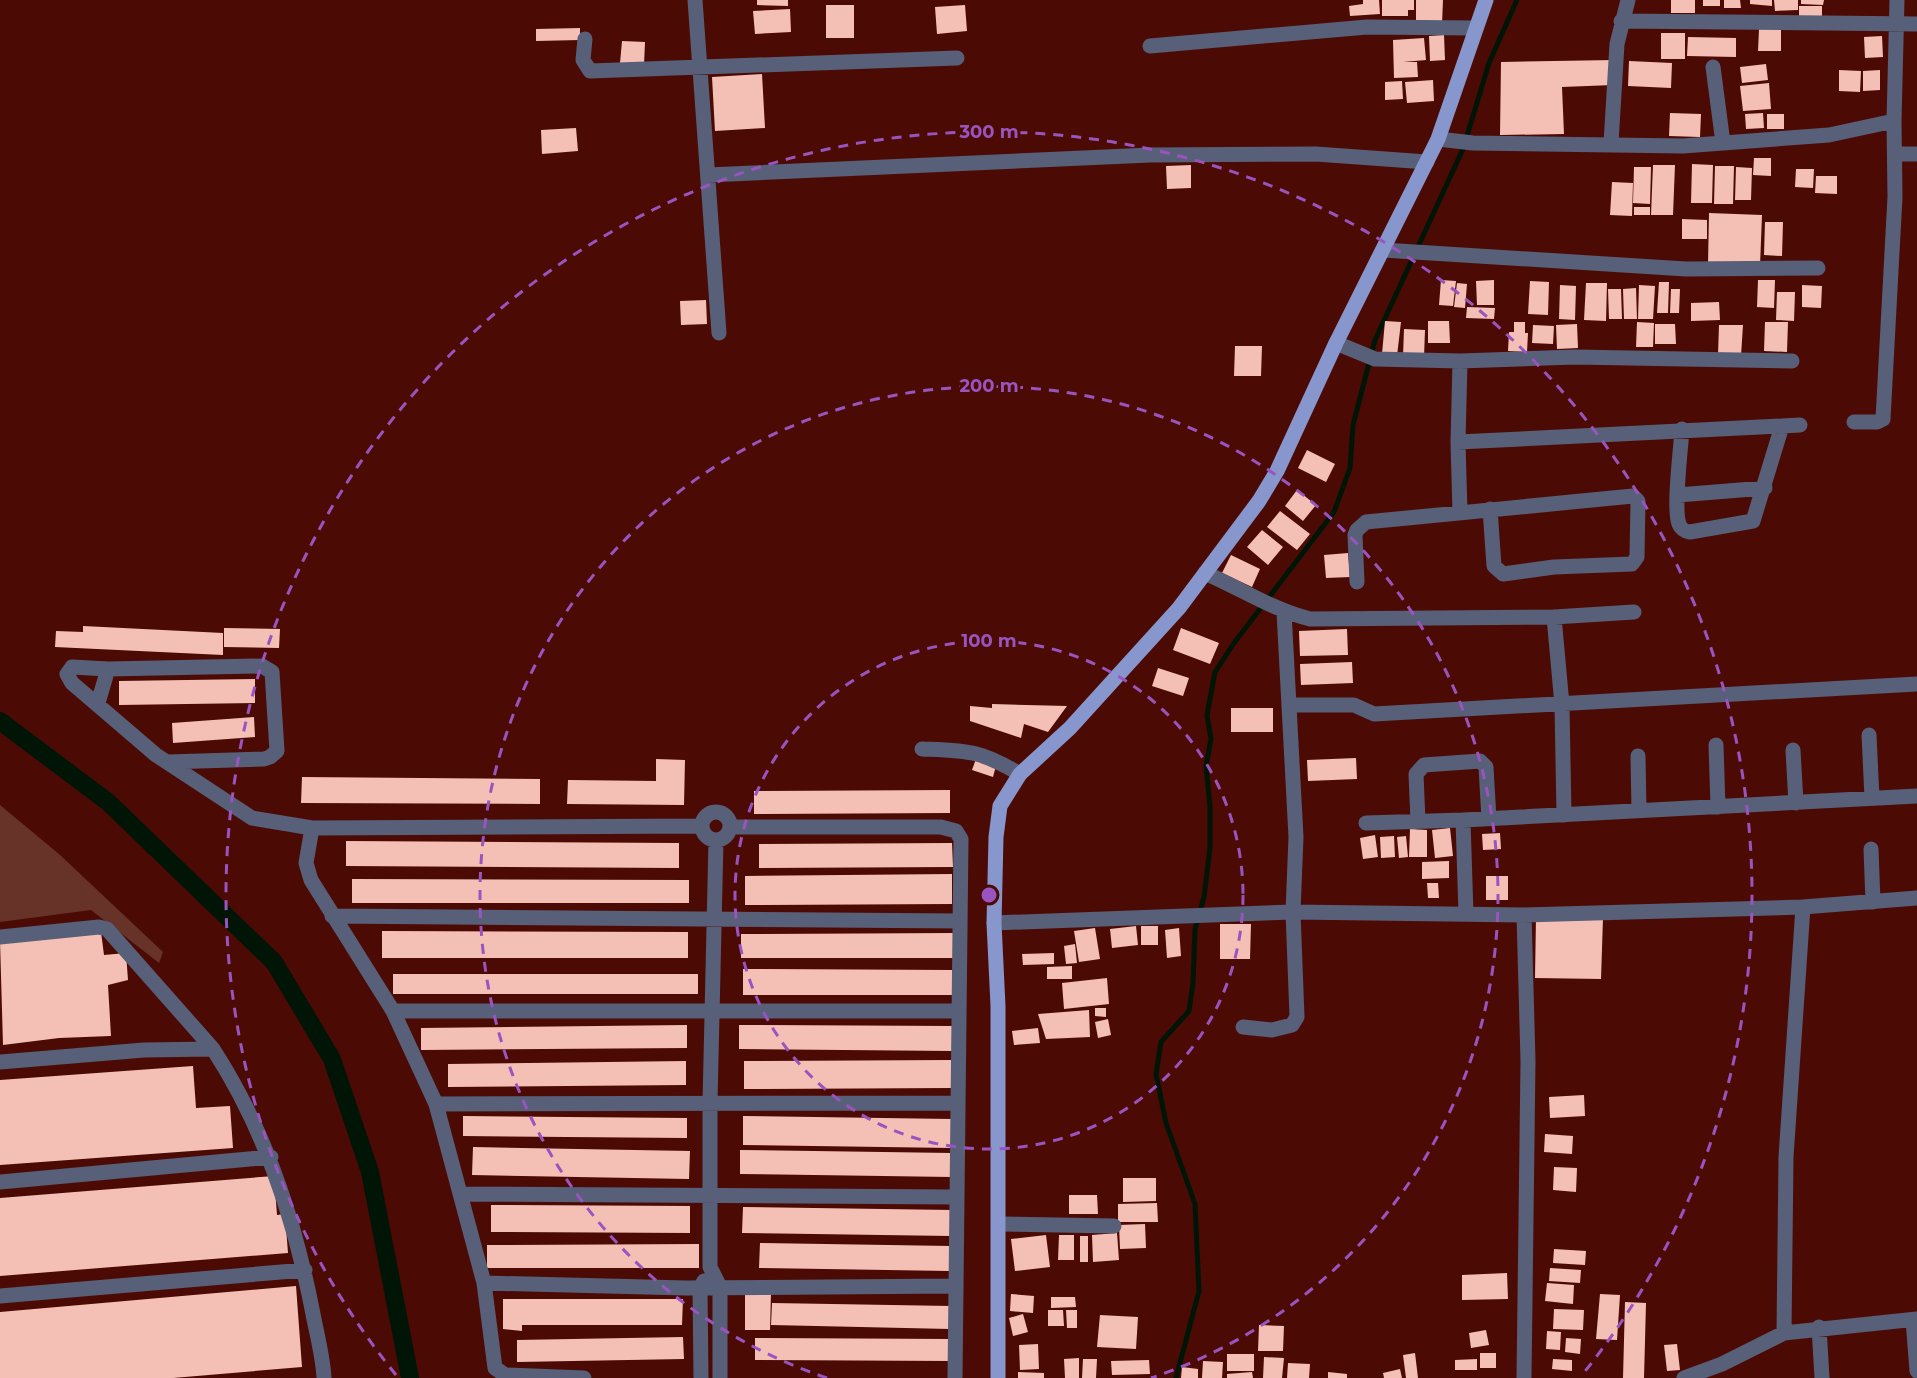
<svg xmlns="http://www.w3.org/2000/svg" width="1917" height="1378" font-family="Montserrat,sans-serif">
<rect width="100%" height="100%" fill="#4b0b04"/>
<!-- green -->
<path fill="#673228" d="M0 805 59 854 163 952 159 963 91 910 0 922Z"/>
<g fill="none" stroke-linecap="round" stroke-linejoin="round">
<!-- stream -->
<path stroke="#011506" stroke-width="5" d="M1176 1378 1199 1291 1195 1204 1166 1123 1156 1074 1161 1042 1189 1011 1193 983 1195 929 1204 897 1210 848V806L1206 766 1211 739 1207 715 1215 672 1234 643 1334 512 1350 468 1353 425 1375 340 1463 149 1489 63 1517 0"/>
<!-- canal -->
<path stroke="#011506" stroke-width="18" d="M0 721 108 802 274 962 332 1059 370 1172 410 1378"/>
</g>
<!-- building -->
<path fill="#f4c0b5" d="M757 0H788V6L757 5Z
M1363 0H1379L1380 14 1350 16 1349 6 1363 4Z
M1382 0H1414V10H1408V16H1382Z
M1416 0H1443L1442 24 1416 23Z
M1671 0H1695V13H1671Z
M1703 0H1720V6H1703Z
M1724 0H1740L1741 8H1724Z
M1750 0H1772V6L1750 4Z
M1774 0H1798V10L1775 11Z
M1801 0H1824L1823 5 1801 4Z
M826 5H854V38H826Z
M965 5 967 31 937 34 935 7Z
M1799 6H1822V18H1799Z
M790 9 791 32 755 34 753 11Z
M580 28V40L536 41V29Z
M1759 29H1781V51H1758Z
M1661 33H1685V59H1661Z
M1444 35 1445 60 1430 61 1429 36Z
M1882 36 1883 57 1865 58 1864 37Z
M1688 37 1736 38V57L1687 56Z
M1424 38 1426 60 1403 62H1417L1418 77 1394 78 1393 40Z
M622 41 645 42 644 65 620 63Z
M1614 60 1613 85 1562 87 1564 134 1500 135 1501 62Z
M1629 61 1672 63 1671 88 1628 86Z
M1766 64 1768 80 1742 83 1740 67Z
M1839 70 1861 71 1860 92 1839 91Z
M1880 70V90L1863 91V71Z
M762 74 765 128 715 131 712 77Z
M1433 80 1434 101 1407 103 1405 82Z
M1402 81 1403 99 1385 100V82Z
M1769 83 1771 109 1743 111 1740 86Z
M1670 113 1701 114 1700 137 1669 136Z
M1763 113 1764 128 1746 129 1745 114Z
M1767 114H1784V129H1767Z
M576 128 578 151 542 154 541 130Z
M1754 158H1771V176L1753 175Z
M1692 164 1713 165 1712 203H1691Z
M1191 165V188L1167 189 1166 166Z
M1653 165H1675L1673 215H1651Z
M1715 166H1734L1733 204H1714Z
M1634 167H1651L1650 204 1633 203Z
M1736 167 1752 168 1751 200H1735Z
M1796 169H1814L1813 188 1795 187Z
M1816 176H1837V194L1815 193Z
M1612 182 1633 183 1632 216 1610 215Z
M1634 207H1650V215H1634Z
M1709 213 1762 215 1760 266 1708 265Z
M1682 219 1707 220V239H1682Z
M1765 222H1783L1782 256 1764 255Z
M1441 280 1456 281 1453 306 1439 305Z
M1494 280V305H1477L1476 281Z
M1758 280H1775L1774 308 1757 307Z
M1530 281 1549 282 1548 315 1528 314Z
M1659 282H1669L1668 313H1657Z
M1457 283 1467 284 1465 308 1454 307Z
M1586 283H1607L1606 321 1584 320Z
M1560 285 1576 286 1575 320 1559 319Z
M1639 285 1655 286 1653 319H1638Z
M1802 285 1822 286 1821 308 1802 307Z
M1636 288 1637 319H1624L1623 289Z
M1608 289H1621L1622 319H1609Z
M1671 289H1680L1679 313H1670Z
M1777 292H1795L1794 321 1776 320Z
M706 300 707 324 681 325 680 301Z
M1719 302 1720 320 1691 321V303Z
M1467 307 1495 308 1494 319 1466 318Z
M1385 321 1401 322 1397 356 1382 354Z
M1428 321H1449L1450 343H1428Z
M1514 322H1525V333H1528L1527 352 1508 351 1509 332H1514Z
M1637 322 1654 323 1653 347H1636Z
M1765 322H1788L1787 352 1764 351Z
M1577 324 1578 348 1557 349 1556 325Z
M1655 324H1675L1676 344H1655Z
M1533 325 1554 326 1553 344 1532 343Z
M1719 325H1743L1741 356 1718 355Z
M1404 329 1425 330 1424 357 1403 356Z
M1235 346H1262L1261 376H1234Z
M1307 450 1335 464 1326 482 1298 468Z
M1297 490 1316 505 1303 521 1285 506Z
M1280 511 1310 534 1297 550 1267 527Z
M1262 530 1283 547 1268 565 1247 547Z
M1348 553 1350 577 1326 578 1324 555Z
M1231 555 1260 569 1252 587 1222 573Z
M83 626 223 633V655L55 647 56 631 83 632Z
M224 628 280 629 279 648 224 647Z
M1181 628 1219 643 1210 664 1173 650Z
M1347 629 1348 655 1300 656 1299 631Z
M1352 662 1353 683 1301 685 1300 664Z
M1158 668 1189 678 1183 696 1152 686Z
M255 679V703L119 705V681Z
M992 704 1067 706 1048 732 1024 724 1021 738 970 721V706L992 708Z
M1231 708H1273V732H1231Z
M254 717 255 737 173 743 172 723Z
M977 756 997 762 993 777 972 770Z
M1356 758 1357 779 1308 781 1307 760Z
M656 759 685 760 684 805 567 804 568 780 656 781Z
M302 777 540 779V804L301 803Z
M950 790V813L754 814V791Z
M1450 828 1453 856 1435 858 1432 830Z
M1410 829 1427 830V857H1409Z
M1500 833 1501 849 1483 850 1482 834Z
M1375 835 1378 857 1363 859 1360 838Z
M1394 836 1395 857 1381 858 1380 837Z
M1406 836 1408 857 1399 858 1397 837Z
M346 841 679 843V868L346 866Z
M952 843 953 867 759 868V844Z
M1449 861V878L1422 879V862Z
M952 874V904L745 905V876Z
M1486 876H1508V900H1486Z
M352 879 689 880V903H352Z
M1427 883H1438L1439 898H1428Z
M1536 917 1603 918 1601 979 1535 978Z
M1220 924H1251L1250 959H1220Z
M1136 926 1138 945 1112 948 1110 929Z
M1141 926H1158V945H1141Z
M1095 928 1100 959 1079 962 1074 931Z
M1179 928 1181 956 1167 958 1165 930Z
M382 931 688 932V958H382Z
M101 932 104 955 126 953 128 980 108 985 111 1036 59 1038 3 1045 0 941Z
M955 933V958H741V934Z
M1075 944 1077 963 1066 964 1064 946Z
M1054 953V964L1023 965 1022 954Z
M1072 966V979H1047V967Z
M743 969 952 970V995H743Z
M393 974H698V994H393Z
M1107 978 1109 1004 1064 1009 1062 983Z
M1095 1008H1106V1017L1095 1016Z
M1089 1010 1090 1037 1046 1039 1038 1014Z
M1108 1019 1111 1035 1098 1038 1095 1022Z
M687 1025V1048L421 1050V1028Z
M739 1025 952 1026V1051L739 1049Z
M1038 1028 1040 1043 1014 1045 1012 1031Z
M951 1060V1088L744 1089V1061Z
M686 1061V1085L448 1087V1064Z
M193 1066 196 1108 230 1106 233 1148 0 1165V1080Z
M1584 1095 1585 1116 1550 1118 1549 1097Z
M463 1116 687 1118V1138L463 1136Z
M743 1116 952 1119V1148L743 1145Z
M1545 1134 1573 1136 1572 1154 1544 1152Z
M473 1147 690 1151 689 1179 472 1175Z
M740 1150 952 1153V1177L740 1174Z
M1554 1167 1577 1168 1576 1192 1553 1190Z
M274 1176 277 1215 285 1214 288 1253 0 1276V1198Z
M1123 1178H1156V1201L1123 1202Z
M1069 1195H1097L1098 1214H1069Z
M1157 1203 1158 1222H1118V1204Z
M491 1205 690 1206V1233L491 1232Z
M743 1207 952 1210 951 1236 742 1233Z
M1145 1224 1146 1248 1120 1249 1119 1225Z
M1117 1233 1119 1260 1093 1262 1092 1235Z
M1046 1235 1050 1267 1015 1271 1011 1239Z
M1059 1235H1074V1260H1058Z
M1080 1236H1088V1262H1080Z
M760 1243 951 1246 950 1271 759 1268Z
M699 1244V1268H487V1245Z
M1554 1249 1586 1251 1585 1265 1553 1263Z
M1550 1268 1581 1270 1580 1283 1549 1281Z
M1507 1273 1508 1299 1462 1300V1275Z
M1547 1283 1574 1285 1573 1304 1545 1301Z
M296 1286 302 1367 173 1378H0V1312Z
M745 1293H771L770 1330H745Z
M1011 1294 1034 1296 1033 1313 1010 1311Z
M1600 1294 1620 1295 1617 1340 1596 1339Z
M1051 1297H1075L1076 1307 1051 1308Z
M503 1299H683L682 1325H522V1331L503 1329Z
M1625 1302 1646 1303 1644 1378H1623Z
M772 1303 951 1306 950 1329 771 1325Z
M1554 1309 1584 1310 1583 1330 1553 1329Z
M1048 1310H1063L1064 1326H1048Z
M1066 1310H1077V1328H1067Z
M1023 1314 1028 1332 1013 1336 1009 1318Z
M1100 1315 1138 1317 1136 1349 1097 1347Z
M1259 1325 1284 1326 1283 1351H1258Z
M1486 1330 1489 1345 1471 1348 1469 1333Z
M1547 1331 1561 1332 1560 1350 1546 1349Z
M683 1337 684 1359 517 1362V1340Z
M755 1338 951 1339V1361L755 1360Z
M1566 1338 1581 1339 1580 1354 1565 1352Z
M1038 1344 1039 1369 1020 1370 1019 1345Z
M1677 1344 1680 1370 1667 1371 1664 1345Z
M1415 1353 1418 1378H1406L1403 1355Z
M1480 1353H1496V1368H1480Z
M1227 1354H1254V1371H1227Z
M1264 1357 1284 1358 1282 1378H1263Z
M1079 1358V1378H1065L1064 1359Z
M1083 1359H1097L1096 1378H1082Z
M1477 1359V1370H1455V1360Z
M1553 1359 1572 1360V1371L1552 1369Z
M1149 1360 1150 1374 1112 1375 1111 1361Z
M1203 1361 1223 1362 1222 1378H1202Z
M1288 1363 1310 1364 1309 1378H1287Z
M1182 1367 1198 1369V1378H1181Z
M1400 1369 1402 1378H1384L1383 1373Z
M1018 1372 1044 1373V1378H1018Z
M1252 1372 1253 1378H1227V1374Z
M1328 1372 1347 1374V1378H1328Z"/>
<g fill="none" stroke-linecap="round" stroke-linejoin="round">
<!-- minor -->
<path stroke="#575f79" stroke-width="15" d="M695 0 719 333
M1621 21 1917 24
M585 39 583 60 590 71 957 58
M1150 46 1367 27 1475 28
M1713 67 1723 143
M1438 139 1473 143 1683 146 1829 135 1894 121 1897 0
M1611 143 1617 44 1628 0
M1895 154H1917
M708 175 1150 155 1316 154 1427 162
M1383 250 1686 269 1818 268
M1336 343 1375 359 1460 361 1575 357 1792 361
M1854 422H1877L1883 419 1895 197 1894 121
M1782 426 1800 425
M1458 442 1782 426 1753 521 1690 532C1684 531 1681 529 1679 524 1673 508 1681 449 1682 429
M1678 495 1765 488
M1460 513 1458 442 1460 361
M1205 573C1240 588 1273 610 1310 619L1554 617
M1357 582 1355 535 1357 530 1366 522 1633 496 1638 501 1637 557 1632 564 1554 567 1503 574 1494 566 1490 509
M108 669 262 666 272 672 277 751 270 757 264 759 168 762
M98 703 108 669 72 667 67 674 72 683 156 755 252 818 312 828 702 826
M1290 705H1354L1374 714 1917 684
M1869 735 1872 798
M1716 745 1718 807
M922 749C969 751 979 750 1020 774
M1793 750 1796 803
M1638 756 1639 811
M702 826a14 14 0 1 1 28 0a14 14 0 1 1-28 0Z
M1564 815 1562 705 1554 617 1634 612
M1463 820 1466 914
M1418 822 1416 774 1424 765 1480 761 1486 767 1489 819
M1366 823 1463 820 1917 796
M730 827H941L956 831 961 839 955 1378
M312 828 306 863 311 880 393 1011 436 1104 484 1283 495 1368 505 1375 584 1378
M716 840 710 1103V1267L720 1287V1378
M1871 849 1873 902
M1524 915 1528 1061 1524 1378
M332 916 960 921
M994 923 1293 912 1524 915 1803 907 1917 898
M0 937 99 927 107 929 213 1049
M393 1011H959
M1243 1027 1272 1030 1292 1025 1297 1017 1293 912 1296 837 1284 612
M0 1062 144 1050 213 1049C265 1129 295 1220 313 1314 317 1335 323 1357 324 1378
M436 1104 957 1103
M0 1182 271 1157
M462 1194 956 1197
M999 1224 1114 1226
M484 1283 686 1288 955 1286
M0 1296 305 1270
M1913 1320 1917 1371
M1819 1327 1822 1378
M1784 1333 1786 1157 1803 907
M701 1378 700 1288 704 1281
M1684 1378 1722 1364 1784 1333 1917 1319"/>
<!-- major -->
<path stroke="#8796cc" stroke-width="15" d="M998 1378V1006L994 923 996 837 1000 806 1020 774 1070 728 1179 608 1259 501 1277 471 1336 343 1438 139 1486 0"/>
</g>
<!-- distance rings -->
<g fill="none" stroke="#9a54c0" stroke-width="3" stroke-dasharray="10 8">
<circle cx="989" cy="895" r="254"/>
<path d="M827 1378A509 509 0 1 1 1151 1378"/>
<path d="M396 1375A763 763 0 1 1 1582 1375"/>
</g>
<circle cx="989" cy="895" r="9" fill="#9a54c0" stroke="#4b0b04" stroke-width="3"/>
<g font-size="18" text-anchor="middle" font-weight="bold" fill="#9a54c0" stroke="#4b0b04" stroke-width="6" stroke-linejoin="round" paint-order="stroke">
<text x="989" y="138">300 m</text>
<text x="989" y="392">200 m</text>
<text x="989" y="647">100 m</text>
</g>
</svg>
